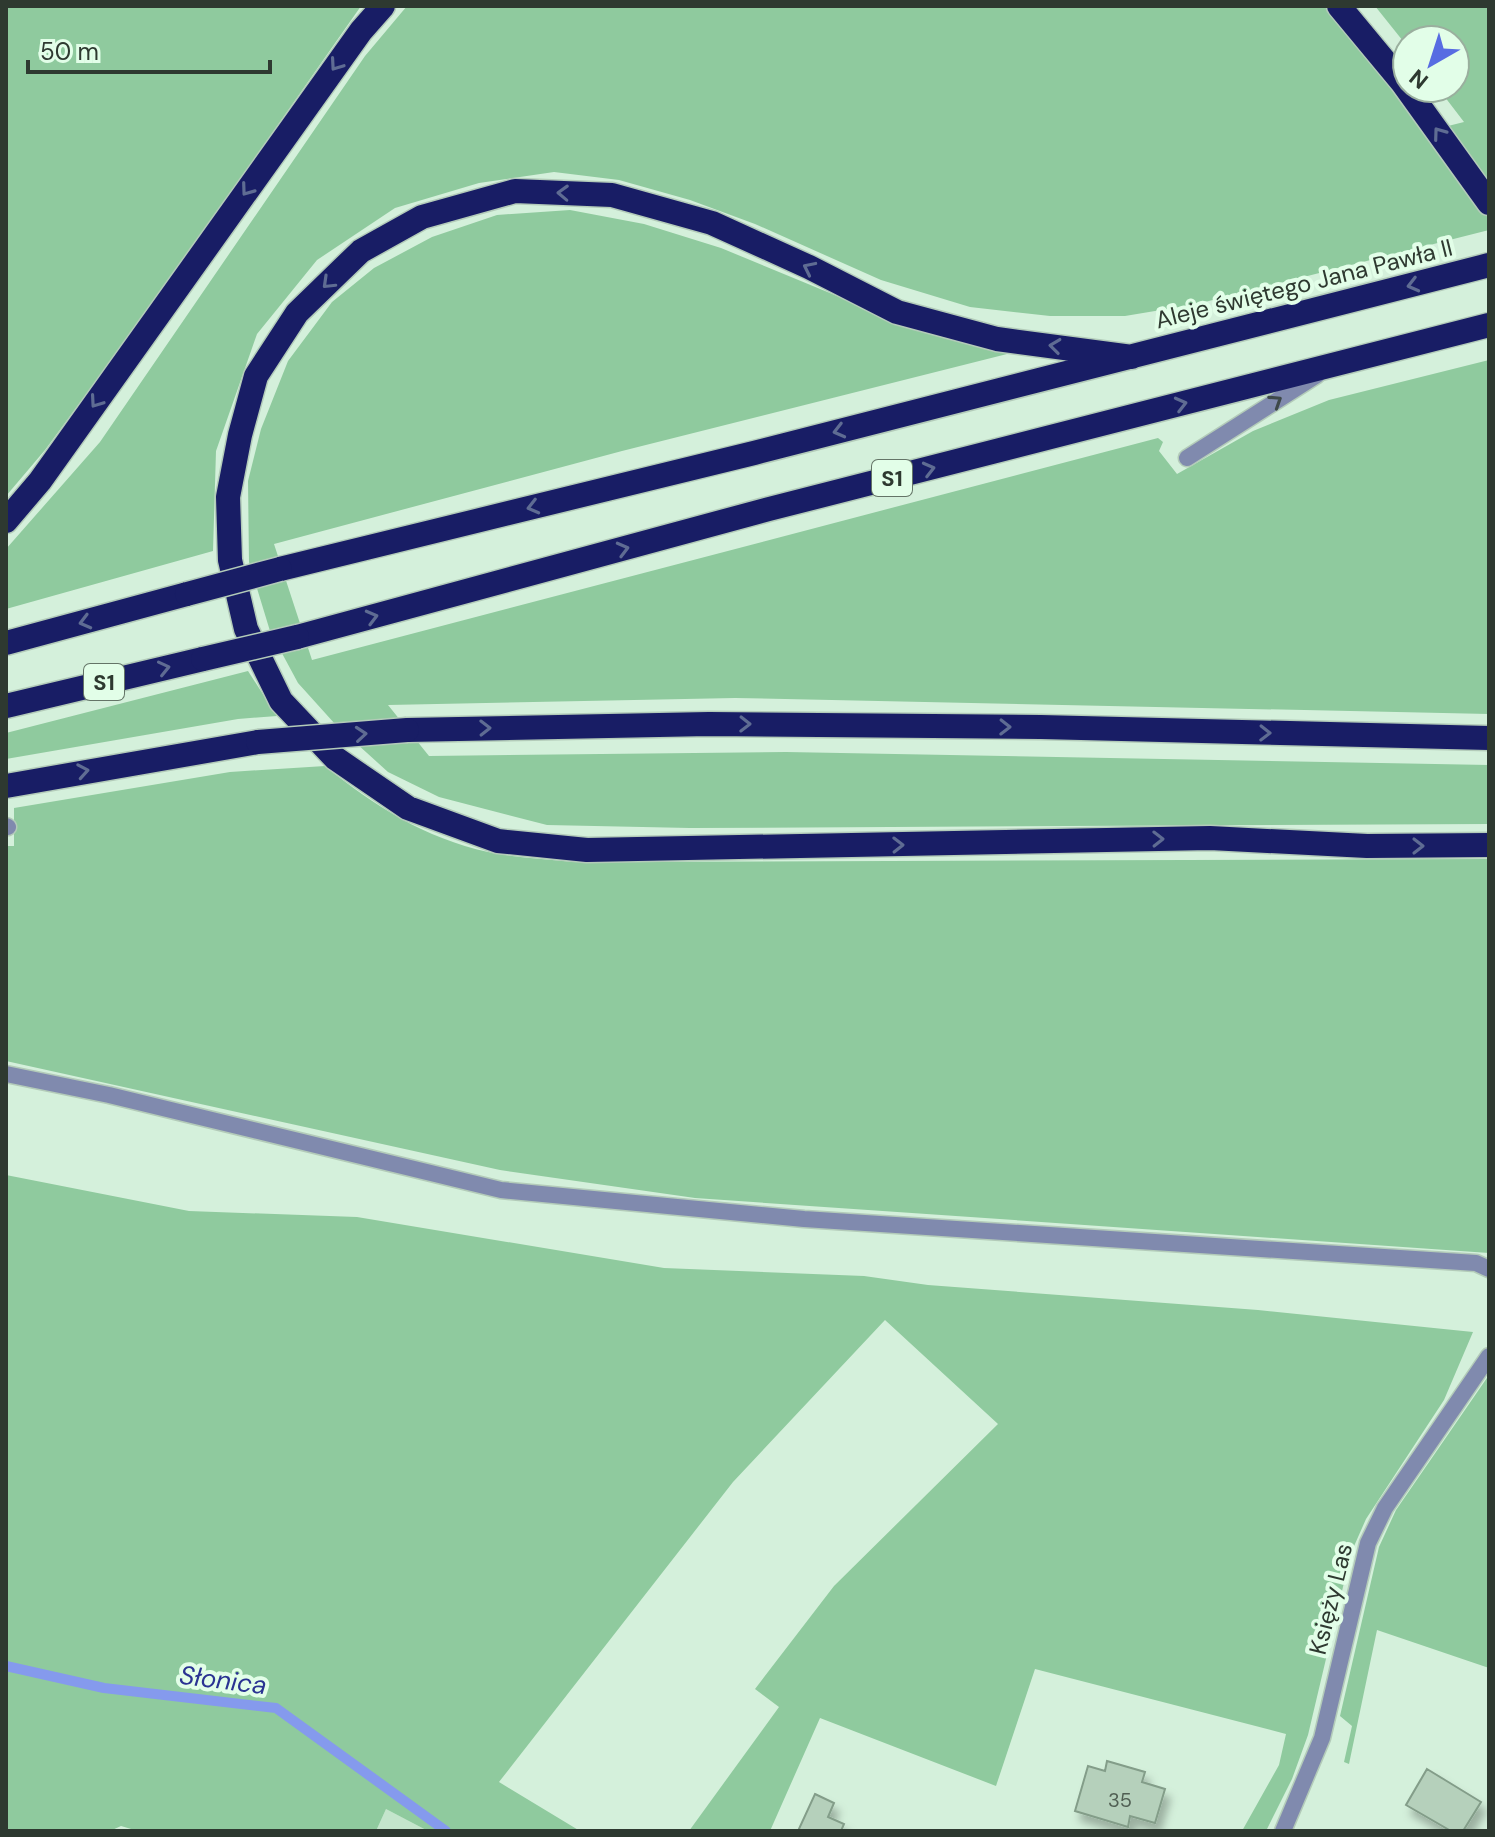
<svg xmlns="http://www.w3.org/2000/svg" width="1495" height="1837" font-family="'DM Sans',sans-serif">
<defs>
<filter id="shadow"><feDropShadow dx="5" dy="9" stdDeviation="4" flood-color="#0004"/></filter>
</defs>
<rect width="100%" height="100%" fill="#d4f0db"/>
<!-- built -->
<path fill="#c4e5cc" d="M386 1809 428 1831H376Z"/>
<!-- green -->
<path fill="#8fca9e" d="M6 6H361L154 302 45 450 6 496Z
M407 6H1327L1392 81 1424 132 1464 122 1438 88H1455V40H1407V46L1375 6H1489V230L1197 304 1125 316H1050L970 307 881 280 755 224 690 200 619 180 554 172 479 183 395 208 317 260 257 334 216 451 213 551 6 609V549L100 442 365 56Z
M570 210 644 224 721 248 922 331 1015 352 622 451 274 544 312 660 1158 438 1163 442 1159 451 1177 474 1253 431 1329 400 1489 360V714L735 698 388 705 429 756 786 752 1489 765V824L690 828 547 825 439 797 388 772 335 724 298 683 270 631 249 562 248 481 261 429 288 361 332 302 374 268 432 237 497 215Z
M248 671 277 716 238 719 6 759V733Z
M325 766C374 806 425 838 488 852 516 858 546 859 574 862L1489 859V1253L695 1198 500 1170 6 1061V846H14V808L230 772Z
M6 1175 189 1211 357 1217 664 1268 864 1276 928 1285 1258 1310 1473 1332 1444 1400 1366 1519 1351 1553 1308 1735 1292 1779 1266 1831H1242L1279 1765 1286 1734 1035 1669 996 1786 820 1718 770 1831H689L779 1707 755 1689 834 1586 998 1424 885 1320 733 1482 499 1782 580 1831H428L386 1809 376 1831H138L121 1826 110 1831H6Z
M1489 1375V1668L1377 1630 1349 1764 1344 1762 1352 1726 1340 1716 1379 1547 1396 1510Z"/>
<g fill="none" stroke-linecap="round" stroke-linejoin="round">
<!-- stream -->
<path stroke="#859aed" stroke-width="10" d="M6 1666 104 1688 276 1708 446 1831"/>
</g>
<!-- building -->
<path fill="#b5d0bb" stroke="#839d89" stroke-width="2" filter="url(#shadow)" d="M1107 1761 1145 1772 1142 1782 1165 1789 1155 1823 1130 1816 1128 1827 1075 1811 1088 1766 1105 1771Z
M1427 1769 1481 1802 1463 1831H1451L1406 1805Z
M815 1794 834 1803 828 1817 844 1824 841 1831H798Z"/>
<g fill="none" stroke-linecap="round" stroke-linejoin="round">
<!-- lane casing -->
<g stroke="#b3cbb9" stroke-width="19">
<path id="lane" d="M1187 458 1317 375
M6 826 8 827"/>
</g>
<!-- street casing -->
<g stroke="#b3cbb9" stroke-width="19">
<path id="street" d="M6 1074 109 1095 501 1190 804 1219 1476 1263 1489 1269
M1283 1831 1322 1738 1368 1543 1385 1508 1489 1356"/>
</g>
<!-- highway casing -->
<g stroke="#b3cbb9" stroke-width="27">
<path id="highway" d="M1339 6 1402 82 1489 203
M1132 357 997 339 897 312 809 267 712 223 612 195 515 191 422 217 361 251 297 313 256 376 240 435 228 497 230 560 246 629 281 701 335 758 408 808 498 841 587 850 1210 838 1367 846 1489 845
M6 521 40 481 361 31 383 6
M280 569 754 453 1489 265
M297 637 769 509 1489 325
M6 643 187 594
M6 706 203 659
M407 730 709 724 1041 727 1489 738
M6 786 258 742"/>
</g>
<!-- lane -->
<use href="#lane" stroke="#808aae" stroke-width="16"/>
<!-- street -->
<use href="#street" stroke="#808aae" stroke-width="16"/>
<!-- highway -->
<use href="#highway" stroke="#181d65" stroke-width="24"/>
<!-- highway-bridge casing -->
<g stroke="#b3cbb9" stroke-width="27" stroke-linecap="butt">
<path id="highway-bridge" d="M187 594 280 569
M203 659 297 637
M258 742 407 730"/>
</g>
<!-- highway-bridge -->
<use href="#highway-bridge" stroke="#181d65" stroke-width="24"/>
</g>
<!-- one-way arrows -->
<defs><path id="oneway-chevron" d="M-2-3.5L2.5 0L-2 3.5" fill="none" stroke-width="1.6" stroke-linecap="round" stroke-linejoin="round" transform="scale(2)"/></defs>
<g stroke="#5f6c93">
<use href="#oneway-chevron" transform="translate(336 65) rotate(125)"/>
<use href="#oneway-chevron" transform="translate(1439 133) rotate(-126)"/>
<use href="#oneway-chevron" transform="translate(247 190) rotate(126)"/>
<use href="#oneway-chevron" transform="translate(563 193) rotate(-178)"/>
<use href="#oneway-chevron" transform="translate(809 268) rotate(-154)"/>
<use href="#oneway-chevron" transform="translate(328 283) rotate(136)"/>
<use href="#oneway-chevron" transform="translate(1413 285) rotate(166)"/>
<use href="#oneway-chevron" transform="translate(1055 346) rotate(-173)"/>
<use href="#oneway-chevron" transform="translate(96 402) rotate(125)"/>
<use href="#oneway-chevron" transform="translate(1181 404) rotate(-14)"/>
<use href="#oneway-chevron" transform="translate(839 431) rotate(166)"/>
<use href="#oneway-chevron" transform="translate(929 469) rotate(-14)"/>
<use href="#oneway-chevron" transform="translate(533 507) rotate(166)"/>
<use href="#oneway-chevron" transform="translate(623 549) rotate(-15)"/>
<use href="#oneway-chevron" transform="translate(372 617) rotate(-15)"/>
<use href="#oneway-chevron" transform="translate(85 622) rotate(165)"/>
<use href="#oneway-chevron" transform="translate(164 668) rotate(-13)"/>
<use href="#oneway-chevron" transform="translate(745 724) rotate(1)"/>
<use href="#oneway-chevron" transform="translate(1005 727) rotate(1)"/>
<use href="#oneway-chevron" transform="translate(485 728) rotate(-1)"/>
<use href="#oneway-chevron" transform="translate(1265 733) rotate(1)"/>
<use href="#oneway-chevron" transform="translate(361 734) rotate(-5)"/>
<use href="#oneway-chevron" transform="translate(83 771) rotate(-10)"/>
<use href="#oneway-chevron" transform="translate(1158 839) rotate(-1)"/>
<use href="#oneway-chevron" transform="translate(898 845) rotate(-1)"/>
<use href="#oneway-chevron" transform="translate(1418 846)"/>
</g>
<use stroke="#3e4949" href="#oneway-chevron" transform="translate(1276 401) rotate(-33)"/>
<g text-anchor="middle" stroke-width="8" stroke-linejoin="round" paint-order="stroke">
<!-- number labels -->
<g font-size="20" fill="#505f53">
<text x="1120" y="1807">35</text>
</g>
<!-- shield labels -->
<g fill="#e2fee8" stroke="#647467" stroke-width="2">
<rect x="872" y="460" width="40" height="36" rx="6"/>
<rect x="84" y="664" width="40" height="36" rx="6"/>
</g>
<g font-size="22" font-weight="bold" fill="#2e3930">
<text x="892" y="486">S1</text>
<text x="104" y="690">S1</text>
</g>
<!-- street labels -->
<g font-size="24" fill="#2e3930" stroke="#e2fee8">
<text transform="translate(1304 284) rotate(-14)" y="8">Aleje świętego Jana Pawła II</text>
<text transform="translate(1331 1599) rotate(-76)" y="8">Księży Las</text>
</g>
<!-- water labels -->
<g font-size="26" font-style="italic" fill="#2a3392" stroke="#e2fee8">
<text transform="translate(223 1680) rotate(7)" y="9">Słonica</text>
</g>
</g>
<!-- border -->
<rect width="1495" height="1837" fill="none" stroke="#2e3930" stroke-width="16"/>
<!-- north arrow -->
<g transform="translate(1431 64) rotate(219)"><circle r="38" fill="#e2fee8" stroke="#9aaf9e" stroke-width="2"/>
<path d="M0-6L14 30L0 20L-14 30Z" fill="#576ce2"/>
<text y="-12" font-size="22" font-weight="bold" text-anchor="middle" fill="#2e3930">N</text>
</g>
<!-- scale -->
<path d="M28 60v12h242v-12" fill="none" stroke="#2e3930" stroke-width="4"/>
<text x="40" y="60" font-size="24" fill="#2e3930" stroke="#e2fee8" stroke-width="6" paint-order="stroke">50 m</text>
</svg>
